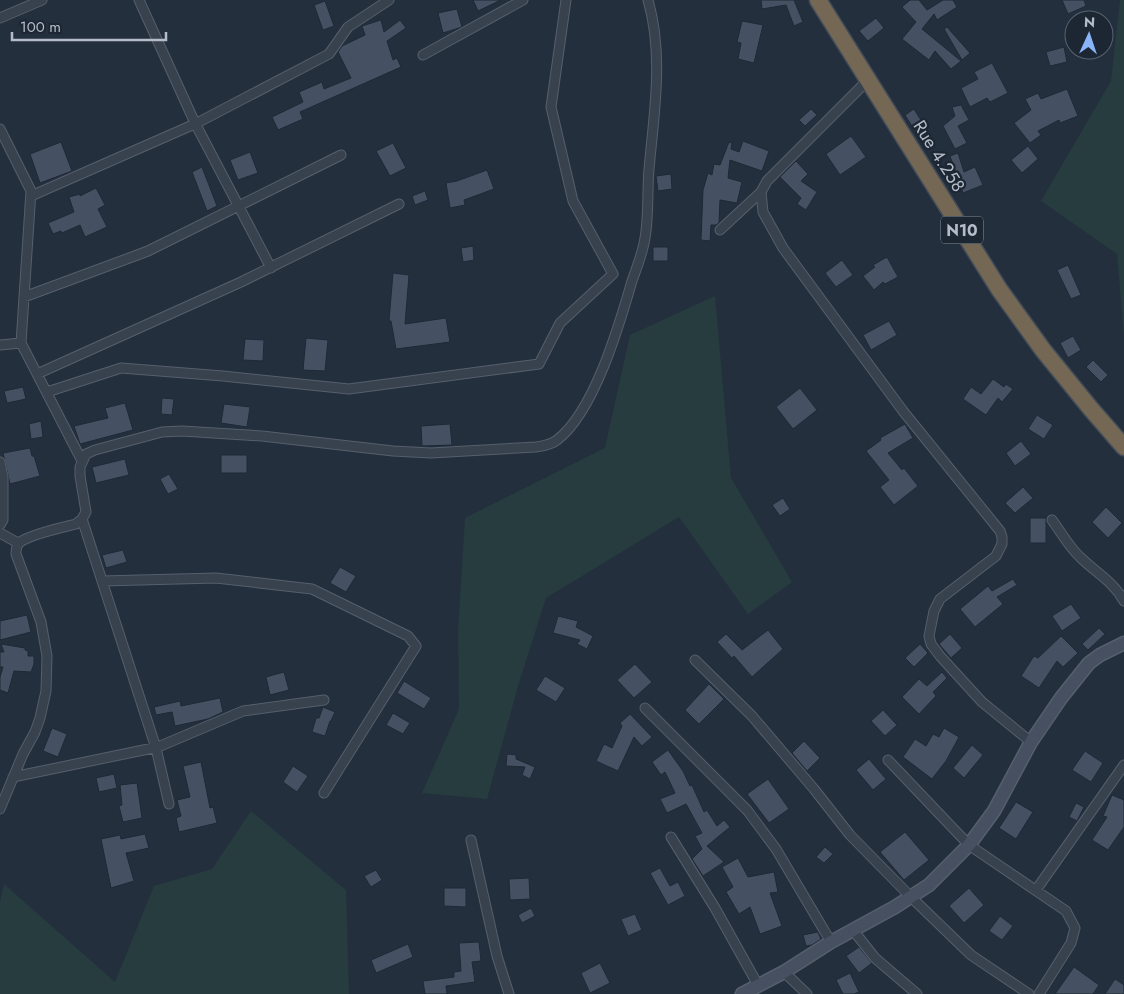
<svg xmlns="http://www.w3.org/2000/svg" width="1124" height="994" font-family="Jost,sans-serif">
<rect width="100%" height="100%" fill="#242f3e"/>
<!-- green -->
<path fill="#263c3f" d="M1120 0H1124V336L1117 254 1041 201 1111 81Z
M715 296 731 478 792 582 748 614 679 517 546 598 518 686 487 799 422 793 459 709 458 633 465 518 605 448 630 335Z
M251 811 346 890 349 994H0V902L4 884 115 982 154 886 212 869Z"/>
<!-- building -->
<path fill="#455162" stroke="#1f2835" d="M473 0H501L478 11Z
M761 0H794L803 22 794 26 786 5 762 9Z
M910 0H919L927 10 943 0H953L957 7 937 20 934 14 922 29 961 61 951 69 935 51 929 60 902 39 916 22 902 7Z
M1062 0H1084L1086 6 1068 14Z
M325 1 334 26 323 30 314 5Z
M457 9 462 27 443 33 438 13Z
M876 18 884 28 868 41 859 31Z
M381 20 384 32 400 20 406 28 387 41 393 60 397 58 401 67 300 112 303 119 278 130 272 117 303 102 299 92 322 82 324 89 351 78 338 52 342 46 365 35 362 26Z
M742 21 763 25 754 63 738 59 741 43 737 42Z
M947 27 970 53 962 60 944 29Z
M1064 47 1067 62 1050 66 1046 52Z
M992 63 1008 93 990 102 987 98 970 107 961 88 978 79 974 72Z
M1067 89 1078 116 1060 123 1059 120 1038 131 1041 135 1030 143 1014 123 1031 110 1025 99 1038 93 1041 99Z
M961 105 969 120 958 126 967 143 955 149 943 126 955 116 952 107Z
M811 109 817 115 805 126 799 120Z
M914 109 930 135 921 141 905 115Z
M851 136 866 157 840 175 826 154Z
M743 141 769 151 762 171 730 160 728 178 742 182 737 203 720 200 719 223 716 225H711L710 241 701 240 703 190 708 173 712 175 714 164 720 165 729 142 732 143 731 149 739 152Z
M61 142 72 171 40 183 30 154Z
M393 143 406 168 390 176 376 151Z
M1028 146 1038 159 1022 173 1011 160Z
M250 152 258 173 238 180 230 160Z
M958 153 964 172 975 167 983 185 963 193 950 156Z
M796 161 808 174 801 181 817 192 806 210 797 204 801 198 780 177Z
M202 167 217 206 207 211 192 172Z
M487 170 494 189 464 200 465 205 450 208 446 183 457 181Z
M671 174 672 189 658 191 656 176Z
M96 188 105 205 98 209 107 227 85 237 80 225 62 233 61 231 53 234 48 223 74 212 69 197 80 194V196Z
M425 191 428 200 415 205 412 196Z
M473 246 474 260 463 262 461 248Z
M653 247H668V261H653Z
M887 257 898 277 885 284 883 282 874 290 863 276 875 267 873 265Z
M842 260 853 275 836 287 825 273Z
M1068 265 1081 295 1071 299 1057 270Z
M393 273 409 275 405 324 446 318 450 342 396 349 391 321H389Z
M889 321 897 335 871 350 863 335Z
M1073 336 1081 350 1068 358 1060 343Z
M306 338 328 340 325 371 303 370Z
M245 339 264 340 263 361 243 360Z
M1093 360 1108 375 1101 382 1086 367Z
M993 379 1004 387 1006 384 1013 389 1002 402 998 398 986 415 963 399 971 387 981 394Z
M23 387 26 399 7 403 4 391Z
M800 388 817 410 793 429 776 407Z
M162 398 174 399 172 415 161 414Z
M125 403 133 430 80 444 74 426 108 418 105 408Z
M224 404 250 407 247 427 221 423Z
M1037 415 1053 425 1044 439 1028 429Z
M41 421 43 437 31 439 29 424Z
M450 424 452 445 422 446 421 426Z
M905 424 913 438 888 453 902 470 904 468 918 486 894 505 880 487 889 480 866 451 881 440 880 438Z
M1021 441 1031 454 1015 466 1006 453Z
M30 448 32 456H34L40 476 10 484 3 453Z
M221 455H247V473H221Z
M125 459 129 475 96 483 92 467Z
M169 474 178 489 168 494 160 479Z
M1023 487 1033 498 1015 513 1005 503Z
M783 498 790 509 780 516 772 505Z
M1106 507 1122 523 1108 538 1092 522Z
M1030 518H1046V543H1030Z
M123 550 127 562 106 568 102 555Z
M340 567 356 576 346 592 330 583Z
M1013 579 1017 585 997 597 1003 604 975 627 960 609 988 586 992 591Z
M1071 604 1081 618 1062 631 1052 616Z
M27 615 31 632 0 640V621Z
M558 616 578 621 576 627 593 636 587 649 577 644 580 640 553 633Z
M1099 628 1105 634 1088 650 1082 644Z
M768 630 783 649 752 677 734 656 732 658 717 642 726 634 742 650Z
M950 634 962 648 951 658 939 644Z
M1061 636 1078 653 1063 667 1057 661 1039 688 1021 676 1034 656 1038 658Z
M1 644 25 648V650L28 651V656H34V664L31 672 14 671 8 693 0 690V677L3 667H0V652H4Z
M920 644 928 653 914 667 905 658Z
M635 664 652 682 634 698 617 680Z
M284 672 289 690 270 695 266 677Z
M942 672 947 678 933 692 936 696 919 714 902 697 919 679 927 686Z
M545 676 565 688 556 702 536 690Z
M404 681 431 698 424 709 397 693Z
M709 684 724 699 699 724 685 710Z
M220 698 223 712 208 719 175 726 172 712 156 715 154 707 180 701 181 706Z
M323 707 335 712 331 721H330L325 736 312 732 316 718H319Z
M883 710 897 725 885 736 871 721Z
M393 713 410 723 403 734 386 725Z
M630 714 652 737 642 746 634 737 618 771 596 761 604 744 612 748 622 726 620 723Z
M52 728 67 734 58 757 43 751Z
M944 728 959 737 946 761 932 779 903 757 915 739 926 746 933 734 939 737Z
M804 741 820 758 807 771 792 753Z
M972 745 983 755 964 778 953 768Z
M668 750 683 771 690 786 692 785 704 812 707 810 717 826 724 820 730 827 707 846 724 862 703 876 692 859 702 849 695 836 702 833 686 804 667 813 660 799 675 793 665 772 661 775 652 762Z
M1085 751 1103 763 1091 782 1072 770Z
M507 754 516 755V759L535 767 530 779 522 775 525 767 506 766Z
M869 759 886 779 873 790 856 770Z
M201 762 210 808 213 807 217 823 179 832 176 818 181 816 177 800 190 797 183 766Z
M293 766 308 776 297 792 283 782Z
M114 774 117 788 99 792 96 778Z
M768 779 789 809 769 823 747 794Z
M137 783 142 818 123 822 119 806 122 805 120 785Z
M1112 795 1124 800V827L1108 850 1092 840 1107 817 1103 816Z
M1016 802 1033 812 1016 839 999 828Z
M1076 803 1084 807 1077 821 1069 817Z
M905 832 929 860 904 880 880 852Z
M145 834 149 848 126 853 134 881 111 888 101 839 120 835 121 839Z
M825 847 833 854 824 863 816 857Z
M738 858 748 877 774 872 778 892 770 893 782 926 760 934 750 907 739 914 726 892 733 887 722 867Z
M660 868 670 886 678 882 685 896 668 905 650 873Z
M376 870 382 880 371 887 364 876Z
M529 878 530 899 510 900 509 879Z
M444 888H466V907L444 906Z
M969 888 984 905 964 923 949 906Z
M531 908 535 916 522 923 518 915Z
M635 914 642 930 628 936 621 919Z
M1000 916 1013 926 1002 940 989 931Z
M818 932 821 939 812 945 806 946 803 935Z
M479 942 481 961 472 962 475 982 446 986 447 994H425L423 981 454 977V972L461 971 459 943Z
M408 944 413 957 376 973 371 960Z
M859 947 872 963 859 973 846 956Z
M600 963 610 983 590 993 581 973Z
M1074 967 1099 985 1093 994H1055Z
M850 973 859 992 854 994H843L836 980Z
M1115 979 1124 985V994H1105Z"/>
<g fill="none" stroke-linecap="round" stroke-linejoin="round">
<!-- street casing -->
<g stroke="#565f6c" stroke-width="11">
<path id="street" d="M139 0 195 123 271 268
M0 18 42 0
M423 55 523 0
M868 80 767 181 761 192 763 212 783 248 903 411 1000 531 1002 537V544L996 556 940 599 934 611 929 636 931 644 940 656 982 702 1031 742
M0 129 31 191 21 343 82 461
M31 196 197 123 329 54 348 27 389 0
M720 230 761 192
M24 297 148 251 341 155
M0 345 21 343
M37 374 241 282 399 204
M47 392 121 368 223 376 349 389 539 364 560 323 613 274 573 201 551 107 566 0
M0 462 3 477V520L0 525
M82 519 156 748 169 804
M1052 520C1061 532 1069 547 1080 557 1095 572 1113 581 1124 601
M0 533 18 543
M102 581 216 578 312 589 408 636 416 646 324 793
M695 660 752 716 814 789 850 835 911 897 971 955 1029 994
M645 708 747 810 776 849 831 942
M888 760 969 845 1066 911 1075 928 1071 943 1039 994
M13 777 158 747 243 711 324 700
M0 809 23 754 35 732 40 718 46 691 47 656 41 622 16 554C16 551 16 546 19 543 27 535 64 527 76 524L82 519 86 512 80 476V467L86 454 95 450 162 432 182 431 262 436 393 451 431 453 536 447C543 446 551 445 557 440 594 412 619 326 632 281 637 267 643 252 645 238 649 216 647 192 649 169 654 113 664 56 648 0
M671 837 715 908 758 985
M471 840 497 956 509 994
M1036 890 1124 765
M853 930 875 958 917 994
M784 972 807 994"/>
</g>
<!-- secondary casing -->
<g stroke="#565f6c" stroke-width="15">
<path id="secondary" d="M742 994 784 972 831 942 895 907 929 885 969 845 994 811 1031 742 1061 698 1089 663 1100 655 1124 643"/>
</g>
<!-- highway casing -->
<g stroke="#434c59" stroke-width="19">
<path id="highway" d="M818 0 999 289 1043 350 1091 409 1124 447"/>
</g>
<!-- street -->
<use href="#street" stroke="#38414e" stroke-width="9"/>
<!-- secondary -->
<use href="#secondary" stroke="#465061" stroke-width="12"/>
<!-- highway -->
<use href="#highway" stroke="#746855" stroke-width="16"/>
</g>
<g text-anchor="middle" stroke-width="4.5" stroke-linejoin="round" paint-order="stroke">
<!-- shield labels -->
<rect fill="#1d2633" stroke="#878f9c" stroke-width="1" x="941" y="216.5" width="42" height="27" rx="4"/>
<g font-size="16" font-weight="bold" fill="#b4bcc9">
<text x="962" y="236">N10</text>
</g>
<!-- street labels -->
<g font-size="18" fill="#b4bcc9" stroke="#1d2633">
<text transform="translate(939 156) rotate(58)" y="6">Rue 4.258</text>
</g>
</g>
<!-- north arrow -->
<g transform="translate(1089 35) rotate(3)"><circle r="24" fill="#1d2633" stroke="#59626f"/>
<path d="M0-4L9 19L0 12L-9 19Z" fill="#8ab4f8"/>
<text y="-8" font-size="14" font-weight="bold" text-anchor="middle" fill="#b4bcc9">N</text>
</g>
<!-- scale -->
<path d="M12 32v8h154v-8" fill="none" stroke="#b4bcc9" stroke-width="2.5"/>
<text x="20" y="32" font-size="15" fill="#b4bcc9" stroke="#1d2633" stroke-width="4" paint-order="stroke">100 m</text>
</svg>
